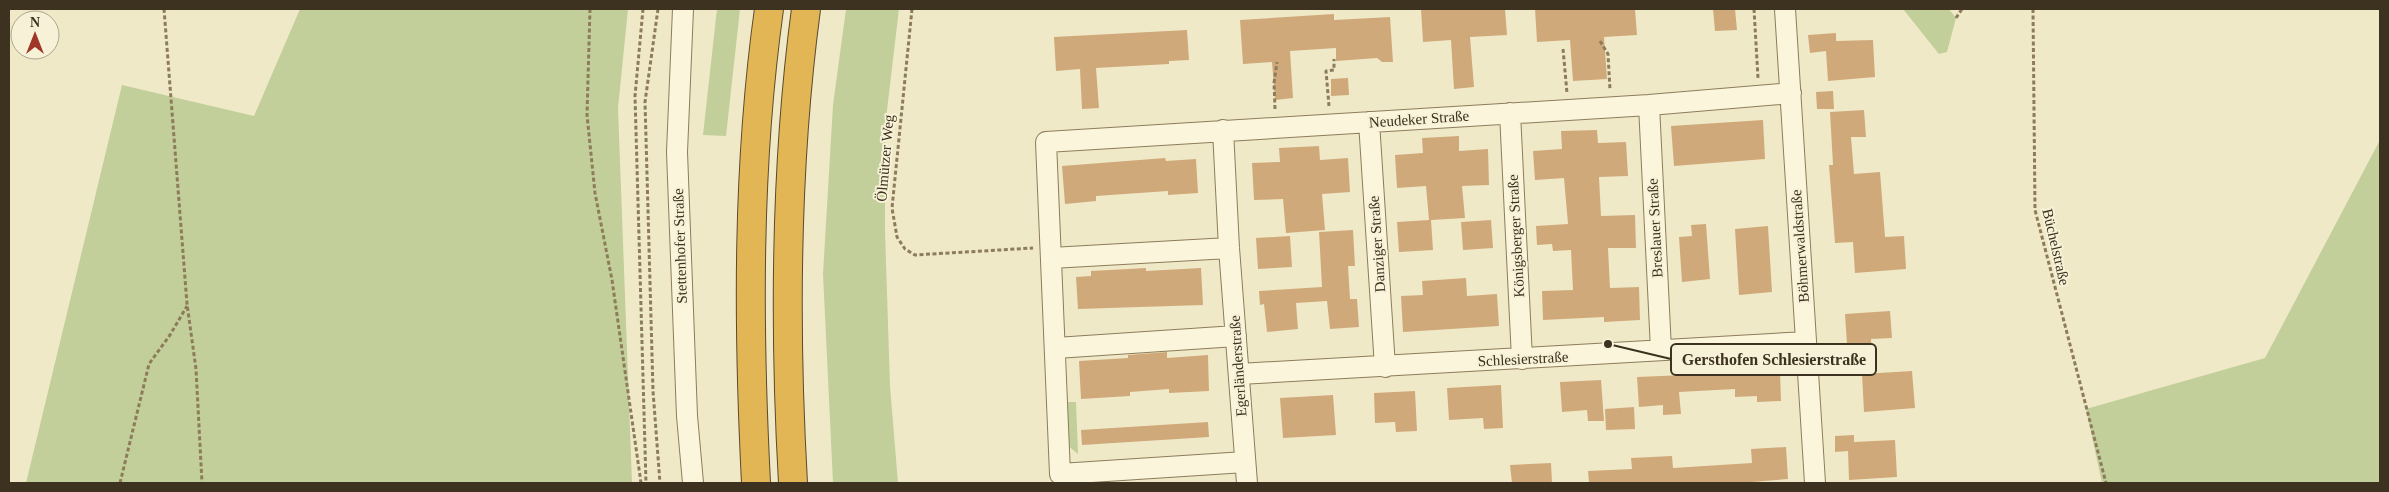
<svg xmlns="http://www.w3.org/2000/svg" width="2389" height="492" font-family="'Times New Roman',serif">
<rect width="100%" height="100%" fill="#f0e9c7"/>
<!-- green -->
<path fill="#c2cf9a" d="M300 9H628L618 108 632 483H26L122 85 254 116Z
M717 9H740L726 136 703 135Z
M846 9H899L885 127V230L890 386 898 483H833L823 274 833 105Z
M1903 9H1949L1956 18 1947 52 1939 54Z
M2380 140V483H2102L2086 409 2265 358Z
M1065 402H1076L1078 454 1066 444Z"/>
<!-- building -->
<path fill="#d0a97b" d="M1421 9H1505L1507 35 1470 37 1474 87 1454 89 1451 40 1423 42Z
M1535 9H1635L1637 35 1604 37 1607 79 1573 81 1570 40 1537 42Z
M1713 9H1735L1737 30 1715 31Z
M1334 14V20L1390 17 1393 62H1382L1377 58 1336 61V48L1290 51 1293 98 1275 100 1272 62 1243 64 1240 20Z
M1187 30 1189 60 1169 61V64L1096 68 1099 108 1082 109 1080 69 1056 71 1054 37Z
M1836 33V41L1873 40 1875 77 1828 81 1826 51 1810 53 1808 35Z
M1348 78 1349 95 1331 96V79Z
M1833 91 1834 109H1817L1816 92Z
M1864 110 1866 137H1851L1854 174 1880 172 1885 237 1904 236 1906 269 1855 273 1853 242 1835 243 1829 165H1833L1830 112Z
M1763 120 1765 159 1674 166 1671 126Z
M1597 130 1598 143 1626 142 1628 176 1599 177 1601 216 1635 215 1636 248H1608L1610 288 1639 287 1640 320 1604 322V317L1543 320 1542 291 1573 290 1571 250 1553 251 1552 244 1537 245 1536 226 1568 224 1564 178 1535 180 1533 151 1562 149 1561 131Z
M1459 136V151L1488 149 1489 185 1462 186 1465 218 1431 220 1433 250 1399 252 1397 222 1429 220 1426 186 1397 188 1395 155 1423 153 1422 138Z
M1319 146 1320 160 1348 158 1350 192 1322 194 1325 230 1286 233 1283 199 1254 200 1252 163 1280 162 1279 148Z
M1165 158 1166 161 1196 159 1198 193 1168 195V191L1096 196V201L1065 204 1062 166Z
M1491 220 1493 248 1463 250 1461 222Z
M1706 224 1710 279 1682 282 1679 237 1692 236 1691 225Z
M1768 226 1772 292 1739 295 1735 229Z
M1353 230 1355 266H1348L1350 299H1357L1359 327 1330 329 1327 301 1296 303 1298 329 1267 332 1264 304 1260 305 1259 291 1322 287 1319 232Z
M1290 236 1292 267 1258 269 1256 238Z
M1146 268V271L1201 268 1203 305 1078 309 1076 277 1091 276V271Z
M1466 278 1467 296 1497 294 1499 326 1403 332 1401 296 1423 295 1422 281Z
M1890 311 1892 338 1871 339 1873 373 1849 375 1845 314Z
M1167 352V358L1208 355 1209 391 1169 393V389L1130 392V396L1081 399 1079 361 1128 358V355Z
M1780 371 1781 401 1757 402V396L1735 397V389L1679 392 1681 414 1663 415V405L1639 407 1637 377Z
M1912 371 1915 408 1864 412 1862 374Z
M1601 380 1604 421H1588L1587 410 1562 412 1560 382Z
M1501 385 1503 428 1484 429 1483 418 1449 420 1447 388Z
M1415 391 1417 431 1396 432 1395 422 1375 423 1374 393Z
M1333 395 1336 435 1283 438 1280 398Z
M1634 407 1635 429 1606 430 1605 409Z
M1208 422 1209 437 1082 445 1081 430Z
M1854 435V442L1895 440 1897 477 1849 480 1848 451 1835 452V436Z
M1786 447 1788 479 1739 483H1589L1588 471 1632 469 1631 458 1672 456 1673 468 1752 463 1751 449Z
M1551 463 1552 483H1512L1510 465Z"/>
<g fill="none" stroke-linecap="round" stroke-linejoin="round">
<!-- minor casing -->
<g stroke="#8d7c5b" stroke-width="22">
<path id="minor" d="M683 9 677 152 687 416 693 483
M1785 9 1815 483
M1649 105 1661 350
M1510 113 1522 359
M1369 122 1385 367
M1223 130 1229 248 1247 483
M1051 258 1229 248
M1056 348 1236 336
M1239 374 1806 342
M1245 462 1060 474 1046 142 1649 105 1791 93"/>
</g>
<!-- highway casing -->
<g stroke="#5b492f" stroke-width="30">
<path id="highway" d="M756 483C748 325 747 166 769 9
M793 483C784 325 785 166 806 9"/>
</g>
<!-- path -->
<path stroke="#8d7c5b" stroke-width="3" stroke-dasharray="4 2.5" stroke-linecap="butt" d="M164 9 187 304 196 369 202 483
M590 9 587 115 595 193 612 280 641 483
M643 9 635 96 646 483
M658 9 645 102 653 391 660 483
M912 9 892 208 897 237 905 249 915 255 1033 248
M1754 9 1758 78
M2033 9 2035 210 2106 483
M1956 18 1962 9
M1600 41 1608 54 1610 90
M1563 49 1567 93
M1329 106 1326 71 1334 70V59
M1275 109 1274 83 1277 62
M120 483 149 364 170 335 187 306"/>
<!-- minor -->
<use href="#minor" stroke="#faf5db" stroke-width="20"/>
<!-- highway -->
<use href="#highway" stroke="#e2b655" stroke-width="28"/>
</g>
<g text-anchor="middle" stroke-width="4" stroke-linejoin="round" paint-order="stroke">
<!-- street labels -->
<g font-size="15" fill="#3d311f" stroke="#f7f2d7">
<text transform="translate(1419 119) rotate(-4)" y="5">Neudeker Straße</text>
<text transform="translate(885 158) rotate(-85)" y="5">Ölmützer Weg</text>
<text transform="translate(1655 228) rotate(-93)" y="5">Breslauer Straße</text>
<text transform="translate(1516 236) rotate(-93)" y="5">Königsberger Straße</text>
<text transform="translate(1377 244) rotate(-94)" y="5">Danziger Straße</text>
<text transform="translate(680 246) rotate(-92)" y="5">Stettenhofer Straße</text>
<text transform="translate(1800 246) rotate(-94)" y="5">Böhmerwaldstraße</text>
<text transform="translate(2056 247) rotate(77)" y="5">Büchelstraße</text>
<text transform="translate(1523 359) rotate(-3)" y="5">Schlesierstraße</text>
<text transform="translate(1238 366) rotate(-94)" y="5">Egerländerstraße</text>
</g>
</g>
<!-- callouts -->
<path fill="none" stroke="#3d311f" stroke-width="2" d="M1608 344L1671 359"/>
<circle fill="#3d311f" stroke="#f7f2d7" stroke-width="2" cx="1608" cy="344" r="5"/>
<rect fill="#f7f2d7" stroke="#3d311f" stroke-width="2" x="1671" y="344" width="205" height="31" rx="5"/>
<g font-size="16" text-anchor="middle" font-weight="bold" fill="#3d311f">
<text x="1774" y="365">Gersthofen Schlesierstraße</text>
</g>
<!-- border -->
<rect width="2389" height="492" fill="none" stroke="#3d311f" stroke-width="20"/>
<!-- north arrow -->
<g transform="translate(35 35)"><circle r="24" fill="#f7f2d7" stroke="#ada58d"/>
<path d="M0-4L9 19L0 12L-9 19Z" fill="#9f3628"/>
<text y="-8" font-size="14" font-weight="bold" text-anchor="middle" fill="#3d311f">N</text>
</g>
</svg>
